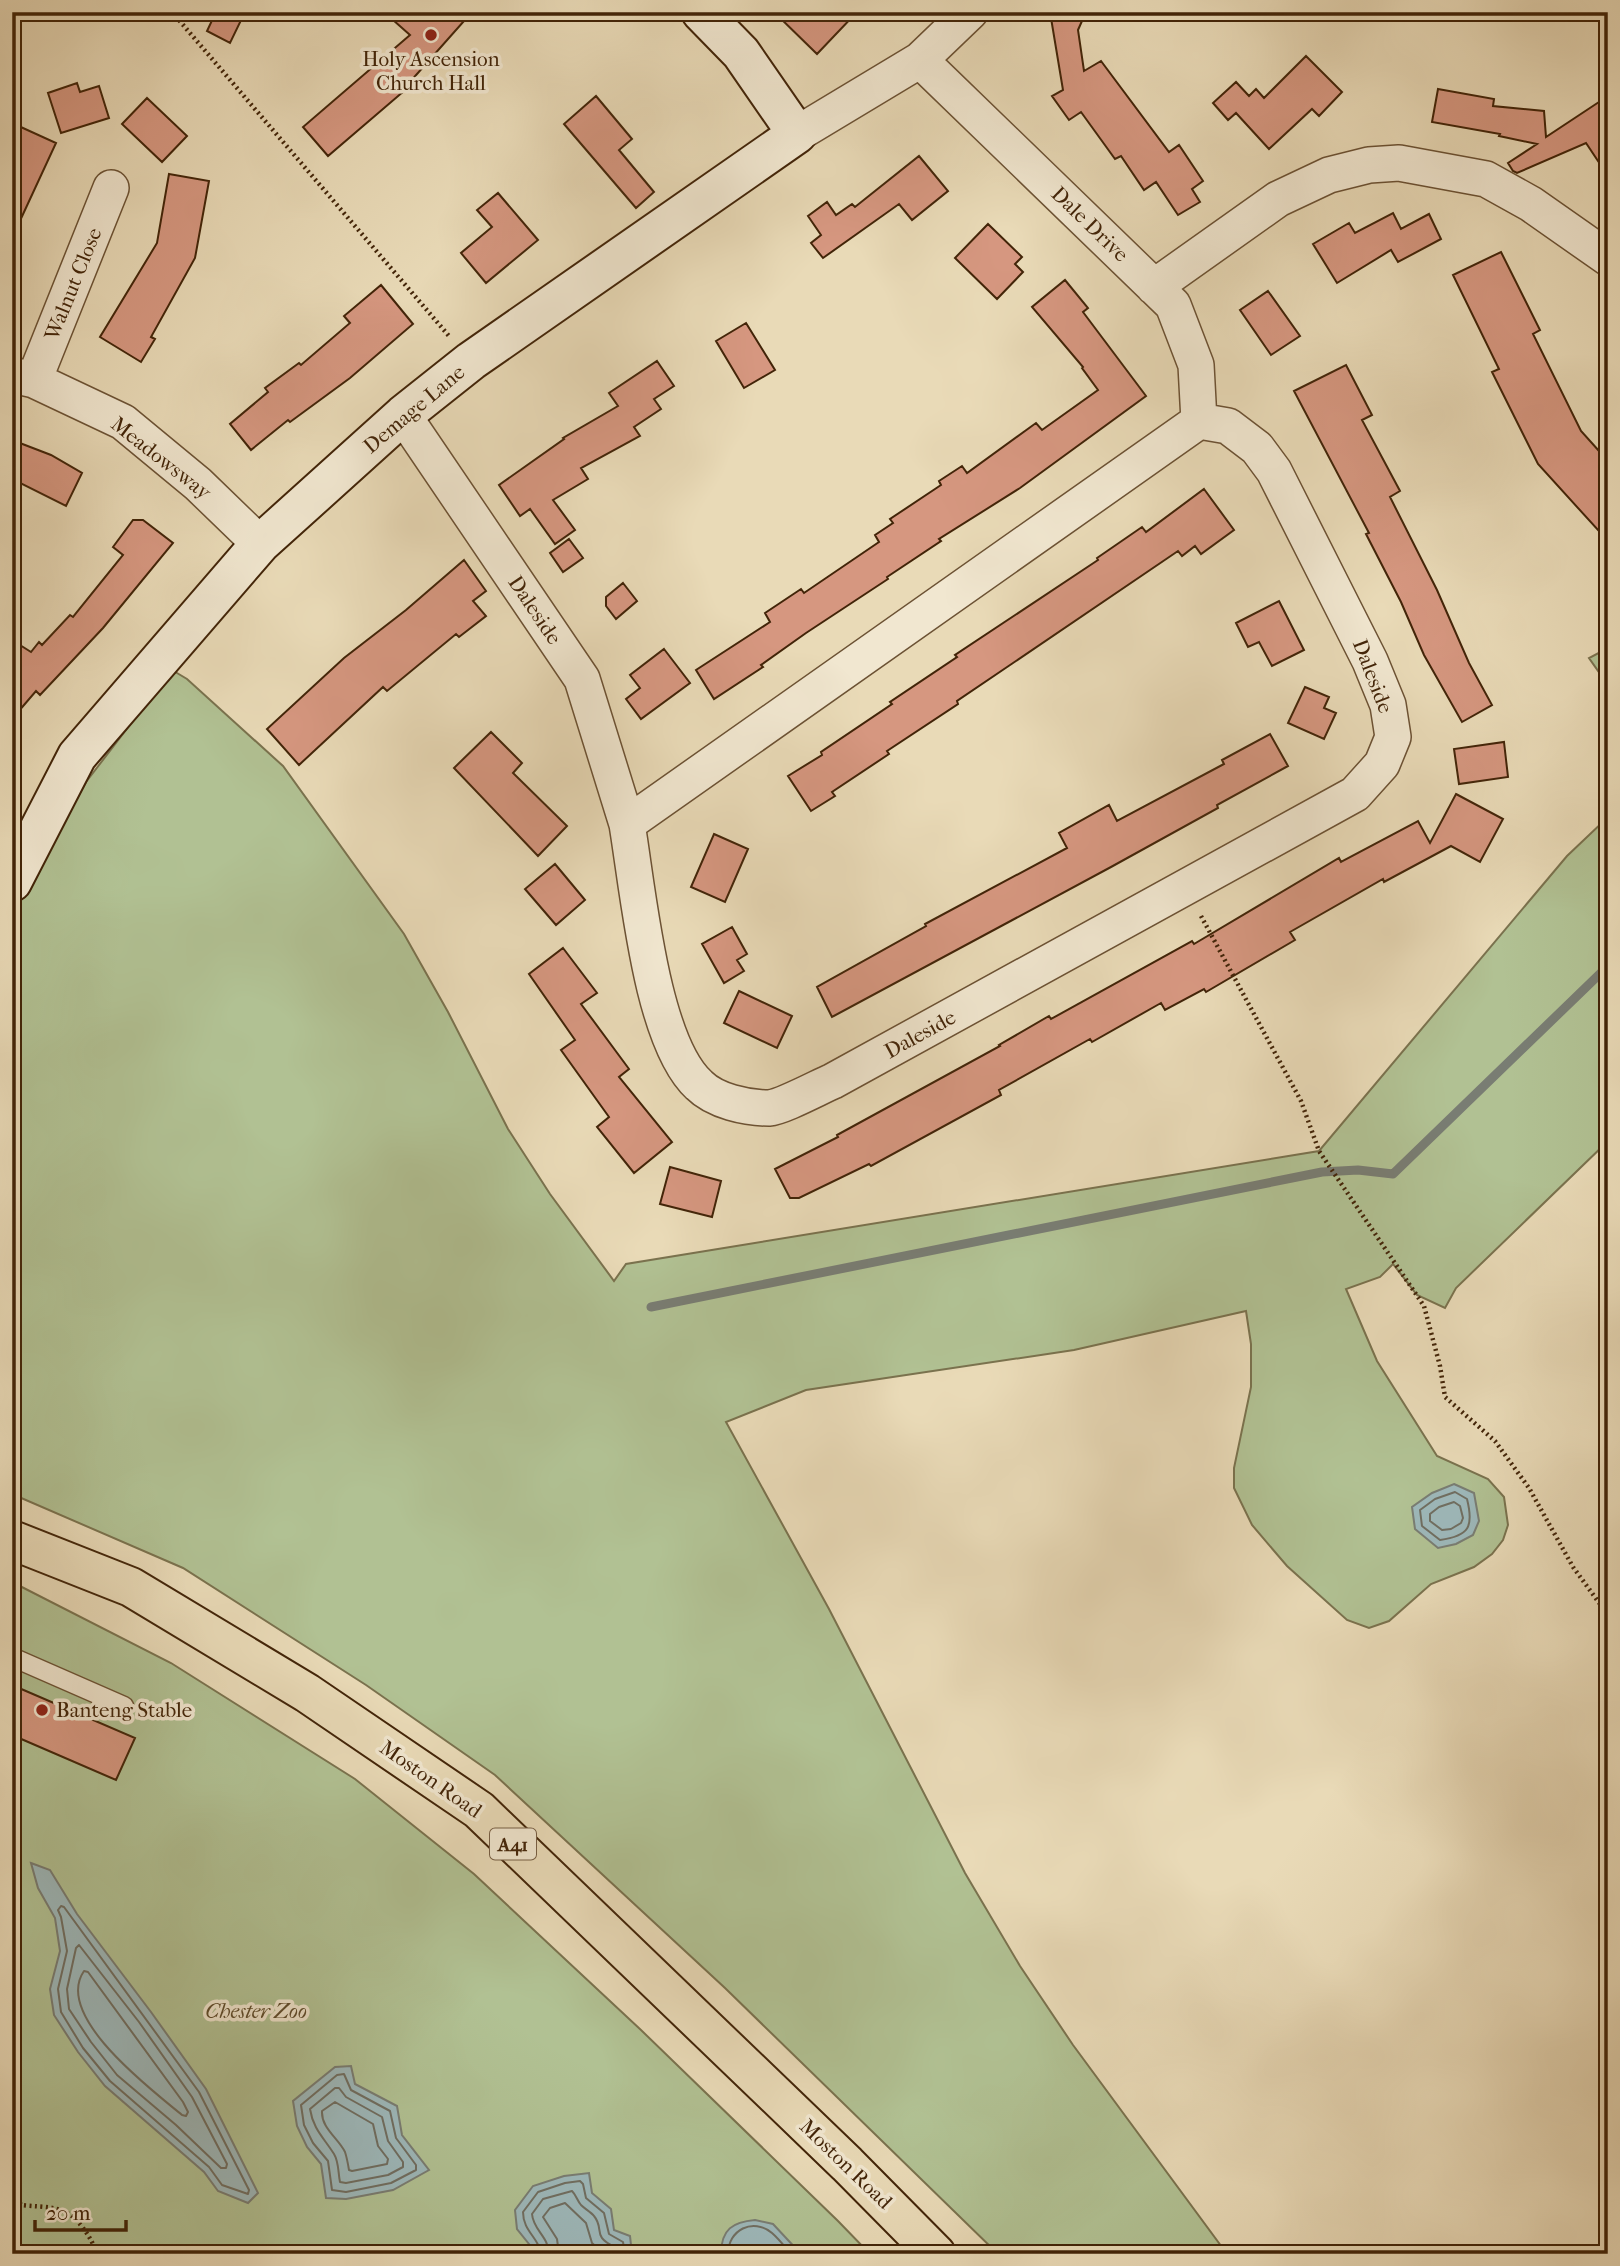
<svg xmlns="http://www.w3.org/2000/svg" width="1620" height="2266" font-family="'IM FELL French Canon',serif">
<rect width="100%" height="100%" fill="#e9dab7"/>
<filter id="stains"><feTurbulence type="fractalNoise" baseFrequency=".00286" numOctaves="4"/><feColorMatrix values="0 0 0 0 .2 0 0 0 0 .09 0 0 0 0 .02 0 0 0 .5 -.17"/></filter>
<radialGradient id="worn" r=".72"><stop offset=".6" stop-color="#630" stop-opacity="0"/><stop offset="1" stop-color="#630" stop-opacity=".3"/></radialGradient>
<!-- green -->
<path fill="#b1c193" stroke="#7a724e" stroke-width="2" d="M1608 648V685L1589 658Z
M172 670 187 679 283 766 404 934 448 1012 508 1129 550 1194 614 1281 626 1264 1319 1151 1567 856 1608 817V1141L1456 1288 1445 1308 1417 1295 1393 1264 1380 1277 1346 1289 1377 1361 1437 1456 1488 1479 1504 1497 1508 1525 1503 1540 1492 1554 1474 1567 1431 1584 1389 1621 1369 1628 1347 1620 1287 1566 1252 1525 1234 1488V1468L1251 1387V1344L1246 1311 1074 1350 806 1390 726 1422 829 1609 965 1873 1020 1966 1073 2045 1227 2254H998L725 1988 495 1775 366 1685 183 1568 12 1494V916L86 782Z
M12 1582 171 1663 355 1779 474 1874 641 2030 838 2221 870 2254H12Z"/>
<!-- water -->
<path fill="#9db8ba" stroke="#797d73" stroke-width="2" d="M1454 1484 1474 1493 1479 1521 1473 1535 1456 1544 1438 1548 1415 1529 1412 1507 1432 1493Z
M31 1863 50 1870 77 1914 151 2012 206 2089 258 2193 248 2203 218 2191 204 2172 105 2086 78 2052 54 2015 50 1989 60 1951 55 1918 38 1888Z
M351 2066 355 2084 397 2106 402 2135 429 2170 393 2190 346 2199 326 2198 321 2164 307 2147 297 2126 293 2101 335 2067Z
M589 2173 592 2193 611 2209 614 2230 630 2236 632 2254H533V2249L517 2229 515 2210 533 2186 564 2176Z
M755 2220 773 2224 801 2254H721C721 2229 733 2222 755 2220Z"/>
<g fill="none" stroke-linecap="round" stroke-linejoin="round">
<!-- shore -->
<path stroke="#706e61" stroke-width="2" d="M1455 1492 1467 1499C1474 1527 1469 1536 1440 1540L1422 1526 1420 1510 1435 1499Z
M1454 1502 1460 1506 1463 1518 1461 1523 1451 1529 1442 1530 1430 1521V1514L1439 1507Z
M61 1906 64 1907 199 2092 249 2190 248 2194 222 2185 209 2167 110 2081 83 2048 61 2012 58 1989 67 1951 61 1917 58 1910Z
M79 1945 139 2022 192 2097 227 2164 226 2168H221L176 2125 117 2075 91 2042 69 2009 67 1989 76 1948Z
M84 1971 88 1972 183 2102 188 2112 186 2116 182 2115C152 2090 53 2016 84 1971Z
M344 2074 351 2090 390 2111 396 2138 416 2165V2170L391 2183 346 2192 332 2190 328 2161 313 2143 304 2125 301 2105 337 2075Z
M335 2088H339L346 2097 382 2117 388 2141 403 2162V2167L388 2175 346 2183 340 2182C338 2173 339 2162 334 2154 324 2138 313 2129 310 2109Z
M335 2102 373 2124 378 2146 388 2159 387 2164 352 2171 349 2170C348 2164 347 2158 345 2152 338 2138 321 2128 322 2111Z
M540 2254C540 2238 523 2232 523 2212L538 2192 565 2183 580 2181 583 2184 586 2198 604 2213 609 2234 623 2242 625 2254
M549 2254C549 2237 533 2230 532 2214L543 2199 572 2191C576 2195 577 2200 581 2205 585 2209 591 2212 594 2216 605 2229 591 2236 615 2247L617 2254
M559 2254 557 2239 543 2217 550 2208 565 2203 586 2223 592 2243 604 2254
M728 2254C728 2230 753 2217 772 2233 779 2239 785 2247 791 2254"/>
<!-- stream -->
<path stroke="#797d73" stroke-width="9" d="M651 1307 1322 1172 1358 1170 1393 1174 1608 966"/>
</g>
<!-- building -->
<path fill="#d69780" stroke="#422408" stroke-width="2" d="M216 12H245L230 43 207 31Z
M384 12H472L409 83 411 85 328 156 303 127 410 35Z
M774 12H857L817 54Z
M1050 12H1086L1078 30 1084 71 1101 61 1169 152 1179 145 1203 181 1192 189 1200 202 1178 215 1156 182 1144 190 1121 156 1115 159 1081 112 1069 120 1052 96 1063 90Z
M1306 56 1342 92 1319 116 1312 109 1269 149 1236 113 1228 120 1213 103 1236 82 1249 96 1256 89 1264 98Z
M77 83 80 92 99 86 109 118 61 133 48 93Z
M1438 89 1494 99 1493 106 1544 111 1546 137 1608 96V176L1586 143 1517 173 1513 171 1508 163 1537 144 1499 136 1500 134 1432 122Z
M596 96 632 139 619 150 654 192 636 208 564 124Z
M147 98 187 136 162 162 122 124Z
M12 123 56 143 12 238Z
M919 156 948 191 912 220 899 204 823 258 811 243 821 235 808 216 827 202 836 215 852 204 855 207Z
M169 174 209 181 195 258 151 337 155 339 141 362 100 337 157 243Z
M498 193 538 240 486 283 461 253 492 227 477 210Z
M1393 213 1401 229 1429 214 1441 239 1398 262 1391 250 1337 283 1313 244 1349 223 1355 233Z
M988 224 1022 257 1015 264 1023 272 997 299 955 258Z
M1501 252 1540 330 1533 334 1581 431 1608 461V541L1538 464 1492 372 1499 369 1453 275Z
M1065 280 1088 308 1083 312 1146 396 1020 488 939 539 941 541 887 577 888 579 806 633 761 665 763 667 714 699 696 670 770 622 765 613 801 589 804 593 879 542 875 535 893 523 890 519 941 485 939 481 962 466 967 473 1036 423 1042 430 1098 390 1082 368 1083 367 1032 307Z
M381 285 413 324 350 378 290 422 288 420 251 450 230 424 268 392 265 388 299 363 301 365 350 323 344 316Z
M1268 291 1300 336 1271 355 1240 310Z
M746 323 775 370 744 388 716 341Z
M657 361 674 386 654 399 661 409 634 427 640 436 581 468 588 479 553 500 575 530 555 544 530 509 520 516 499 485 564 439 563 438 618 406 609 393Z
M1346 365 1372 415 1362 420 1400 491 1390 497 1437 590 1469 663 1492 705 1462 722 1424 655 1401 602 1366 534 1369 533 1294 391Z
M12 440 51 455 82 473 66 506 12 479Z
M1204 489 1234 530 1201 554 1195 546 1182 556 1178 551 957 701 958 704 887 751 889 754 832 792 835 796 811 811 788 776 822 755 821 752 892 704 890 702 957 657 955 655 1098 560 1097 558 1142 527 1146 532Z
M133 520H143L173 543 103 628 40 695 36 691 12 719V640L31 652 39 642 42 645 70 615 73 617 123 555 113 547Z
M569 539 583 558 563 572 550 553Z
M464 560 486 591 473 601 486 616 459 637 456 634 387 691 383 687 299 765 267 729 344 658 406 610Z
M623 583 637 601 616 619 606 606V597Z
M1279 601 1304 650 1272 666 1259 642 1248 647 1236 623Z
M664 649 690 683 641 719 626 699 640 688 630 675Z
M1305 687 1329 697 1324 708 1336 713 1324 739 1288 723Z
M491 732 522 763 513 773 567 826 538 856 454 768Z
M1270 734 1288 766 1217 805 1218 808 1111 867 832 1017 817 987 926 926 925 924 1067 848 1059 833 1109 805 1117 821 1224 764 1222 760Z
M1504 742 1508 777 1459 784 1454 749Z
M1456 794 1503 819 1480 862 1451 846 1384 882 1383 879 1290 932 1295 940 1206 992 1204 989 1165 1010 1161 1003 1092 1042 1090 1039 999 1090 1001 1095 871 1166 869 1164 799 1198H790L775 1169 838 1137 837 1135 1000 1046 999 1045 1049 1016 1051 1019 1192 941 1194 944 1339 858 1341 862 1418 821 1430 843Z
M714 834 748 849 725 902 691 887Z
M555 864 585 900 556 925 525 889Z
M732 927 747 954 737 960 744 971 724 983 702 944Z
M563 948 597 993 581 1004 629 1069 619 1077 672 1142 634 1173 597 1127 609 1117 561 1050 575 1040 529 974Z
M739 991 792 1016 777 1048 724 1023Z
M670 1167 721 1181 712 1217 660 1204Z
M12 1685 135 1738 116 1780 12 1735Z"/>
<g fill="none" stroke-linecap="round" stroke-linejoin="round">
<!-- lane casing -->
<g stroke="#6c5234" stroke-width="21">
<path id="lane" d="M12 1657 124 1706"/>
</g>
<!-- street casing -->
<g stroke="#6c5234" stroke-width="38">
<path id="street" d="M920 60 1173 305 1196 365 1199 421
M797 134 920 60 970 12
M1154 287 1278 199 1329 175 1369 165 1399 163 1486 179 1531 204 1608 258
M12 375 34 380 123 422 198 484 260 544
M34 380 111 188
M403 415 582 679 627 824 1199 421 1228 426 1257 448 1274 471 1370 661 1388 705 1393 737 1382 764 1355 794 833 1081C819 1087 782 1107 769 1108 746 1108 715 1101 699 1085 651 1041 638 889 627 824"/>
</g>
<!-- secondary casing -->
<g stroke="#422408" stroke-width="42">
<path id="secondary" d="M12 882 77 756 260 544 403 415 471 361 797 134 741 53 701 12"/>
</g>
<!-- highway casing -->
<g stroke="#422408" stroke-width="42">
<path id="highway" d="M12 1540 131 1587 307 1693 479 1810 847 2164 936 2254"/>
</g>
<!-- path -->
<path stroke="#422408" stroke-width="4.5" stroke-dasharray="2 3.5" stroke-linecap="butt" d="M172 12 449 336
M1201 916 1301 1101 1319 1151 1424 1306 1440 1366 1445 1397 1495 1441 1529 1488 1573 1567 1608 1615
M12 2188 21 2205C47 2208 66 2204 83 2228 89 2236 94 2244 96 2254
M12 2205H21"/>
<!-- lane -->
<use href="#lane" stroke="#f1e7d0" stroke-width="18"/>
<!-- street -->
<use href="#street" stroke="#f1e7d0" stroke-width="35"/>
<!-- secondary -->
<use href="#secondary" stroke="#f1e7d0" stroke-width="38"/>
<!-- highway -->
<use href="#highway" stroke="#e9dab7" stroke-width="38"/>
</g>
<!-- markers -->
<g fill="#8f2418" stroke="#f1e7d0" stroke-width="2.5">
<circle cx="431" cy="35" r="7"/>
<circle cx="42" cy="1710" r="7"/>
</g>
<g text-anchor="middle" stroke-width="7" stroke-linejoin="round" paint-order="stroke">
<!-- shield labels -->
<rect fill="#f1e7d0" stroke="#765e44" stroke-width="2" x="490" y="1828.5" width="46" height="31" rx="5"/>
<g font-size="19" font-weight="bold" fill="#422408">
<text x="513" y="1851">A41</text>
</g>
<!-- poi labels -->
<g font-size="21" fill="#422408" stroke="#f1e7d0">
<text x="431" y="66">Holy Ascension<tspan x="431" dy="24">Church Hall</tspan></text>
<text x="56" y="1717" text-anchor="start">Banteng Stable</text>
</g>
<!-- street labels -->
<g font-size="21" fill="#422408" stroke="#f1e7d0">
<text transform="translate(1090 224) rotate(44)" y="7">Dale Drive</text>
<text transform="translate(73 284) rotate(-68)" y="7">Walnut Close</text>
<text transform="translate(414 409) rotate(-40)" y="7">Demage Lane</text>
<text transform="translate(161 458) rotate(38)" y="7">Meadowsway</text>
<text transform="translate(535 610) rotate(56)" y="7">Daleside</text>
<text transform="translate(1373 676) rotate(69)" y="7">Daleside</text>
<text transform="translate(920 1034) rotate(-29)" y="7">Daleside</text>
<text transform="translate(431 1779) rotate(35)" y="7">Moston Road</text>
<text transform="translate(846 2164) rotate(44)" y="7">Moston Road</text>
</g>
<!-- park labels -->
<g font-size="21" font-style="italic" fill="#5e4b2b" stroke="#f1e7d0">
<text x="256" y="2018">Chester Zoo</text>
</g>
</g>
<!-- margin -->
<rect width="1620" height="2266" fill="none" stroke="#e9dab7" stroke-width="42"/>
<rect x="14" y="14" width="1592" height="2238" fill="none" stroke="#422408" stroke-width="3.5"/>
<rect x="21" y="21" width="1578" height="2224" fill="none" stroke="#422408" stroke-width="2"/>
<!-- scale -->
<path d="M35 2220v10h91v-10" fill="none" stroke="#422408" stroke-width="3.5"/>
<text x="46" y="2220" font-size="21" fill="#422408" stroke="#f1e7d0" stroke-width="5" paint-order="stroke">20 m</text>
<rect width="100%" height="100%" filter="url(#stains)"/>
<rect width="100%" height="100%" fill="url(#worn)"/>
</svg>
